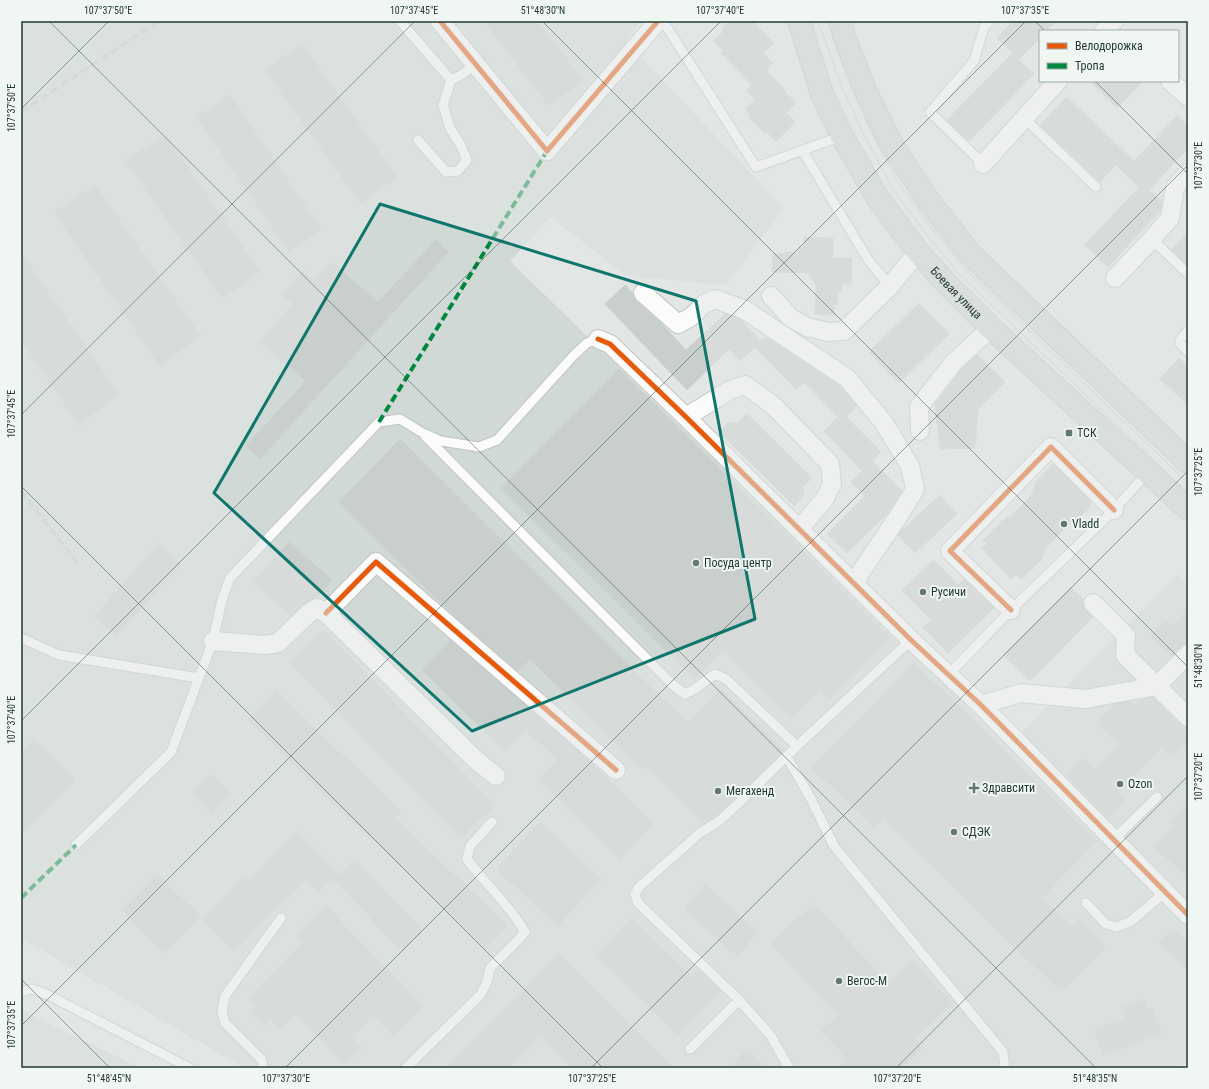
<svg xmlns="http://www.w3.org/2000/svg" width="1209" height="1089" font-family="'Roboto Condensed',sans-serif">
<rect width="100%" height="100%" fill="#e2e7e5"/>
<!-- built -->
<path fill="#d0d9d5" d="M21 21H641L626 42 784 208 726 285 626 276 551 217 510 261 1008 746 1177 575 1188 585V1062L1170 1068H244L21 938Z
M21 1010 141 1068H21Z"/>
<!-- building -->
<path fill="#c9cfcd" stroke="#cbd0ce" d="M484 21H537L583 80 549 106Z
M730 21H752L774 43 763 53 773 63 766 70 786 91V93L796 103 786 113 795 122 776 141 766 131 764 133 748 116 750 114 745 109 755 99 747 91 752 85 721 53 723 51 714 41 723 32 721 30Z
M1013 21H1056L1046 31H1040V38L1019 59 997 38Z
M302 44 397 177 360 203 265 70Z
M1012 54 1034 74 969 141 947 120Z
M1090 81H1143L1117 108Z
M230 95 321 229 289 252 197 117Z
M1067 97 1134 161 1177 116 1188 126V148L1149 190 1162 202 1160 211 1108 267 1085 245 1139 187 1116 165 1100 182 1040 125Z
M166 136 260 272 222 298 125 160Z
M95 185 200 335 160 366 54 212Z
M1188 232V266L1171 250Z
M804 237 833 238V258H852L851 284H842V290L838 292 837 305 834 304V315L815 314 816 285 808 273 772 272 773 254H784V252L799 253V247H804Z
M436 240 448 252 260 459 246 446 306 381 260 342 293 304 282 295 303 271 315 281 331 262 378 302Z
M21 253 118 394 79 425 21 340Z
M625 285 633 294 636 301 659 321 686 350 725 314 740 319 761 341 766 337 840 386 857 406 846 417 881 452 872 461 902 491 888 513 847 553 827 534 865 496 851 482 862 471 824 431 838 417 804 382 796 389 755 347 740 361 729 349 687 390 605 304Z
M919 303 949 334 899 383 869 352Z
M977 355 1005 382 978 409 975 448 940 449 935 404 961 370Z
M1179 358 1188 367V405L1160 379Z
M619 369 891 638 830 699 820 689 791 718 723 650 694 679 501 488Z
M747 414 812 478 802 488 804 493 803 497 794 506 719 432 728 423 733 422 737 423Z
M400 439 687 723 721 689 784 750 736 798 714 817 704 823 645 765 641 769 530 659 518 671 452 614 339 502Z
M1053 464 1091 502 1089 508 1073 524H1069L1046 548 1041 560 1021 579 1016 574 1011 579 982 548 987 544 983 540 1003 520 1013 515 1033 493 1035 483Z
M940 495 957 514 915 553 898 535 901 531Z
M289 542 332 580 317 598 303 604 291 616 253 582Z
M159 544 181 564 116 636 94 616Z
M934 560 958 585 964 579 994 608 948 653 923 627 931 620 902 590Z
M1071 587 1083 599V606L1093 617 1030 681 1003 655Z
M1188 610V643L1180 647 1171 657 1150 636 1166 621 1172 627Z
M323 630 495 805 461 838 289 662Z
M451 640 583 755 653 824 620 859 538 779 557 760 526 730 505 751 422 670Z
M914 663 1097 841 1042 898 1072 926 1079 919 1106 946 1061 992 884 819 874 828 812 768Z
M276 691 401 811 395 818 508 926 486 948 248 720Z
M1153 697 1188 733V743L1171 756 1162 747 1117 793 1125 801 1108 819 1079 789 1067 774 1083 758 1095 770 1120 745 1097 723 1116 704 1131 701 1135 706 1142 699Z
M34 739 76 780 21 835V752Z
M211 774 231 793 212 813 192 793Z
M1188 803V879L1154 846 1174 826 1170 822Z
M540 822 601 879 558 926 496 869Z
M296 832 338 873 318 892 306 880 287 899 286 898 234 952 202 920 244 877 249 881Z
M355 860 423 931 402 951 334 880Z
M157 874 201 917 165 953 122 910Z
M705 885 758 932 737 956 684 909Z
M813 904 889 983 912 961 953 1003 915 1039 923 1048 903 1068H837L847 1059 821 1031 838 1015 771 944Z
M326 906 423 1006 393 1035 373 1015 351 1037 362 1047 345 1064 295 1013 280 1029 270 1019 264 1025 251 1012 256 1006 248 998 303 942 296 935Z
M632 918 691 976 698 969 720 991 678 1035 596 955Z
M1173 928 1188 943V970L1159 942Z
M559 954 674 1068H573L541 1036 508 1068H446Z
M1143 1000 1147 1010 1152 1008 1161 1033 1103 1055 1094 1030 1126 1018 1122 1008Z
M747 1049 767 1068H729Z"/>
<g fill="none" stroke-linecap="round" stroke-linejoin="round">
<!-- lane casing -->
<g stroke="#bfc4c2" stroke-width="11">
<path id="lane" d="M400 21 451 80 463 74 475 63
M663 21 756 167 842 136
M1024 118 1096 187
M418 140 446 172 458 171 467 160 460 144 450 128 443 105 451 80
M802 150 869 261 890 286
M983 164 930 112 974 61 984 27 989 21
M1152 239 1188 274
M1188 330 1180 340V343L1188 352
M425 436 674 686 685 694C696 690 705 681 715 674L726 679 797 746 911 640
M21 638 59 655 199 678
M948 675 1011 610 1114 510 1148 472
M787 757 810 797 834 846 1003 1052 1005 1068
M1114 839 1157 797
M76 845 171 752 213 641 222 600 230 578 379 422 400 419 421 432 441 441 479 447 497 440 574 355 587 343 598 339
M1086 903 1106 924 1116 927 1130 922 1165 892
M21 992 32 989 46 994 190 1068
M690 1049 739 1000
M263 1068 262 1060 225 1023 222 1011 225 996 281 918
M406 1068 481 994 487 982 490 968 517 941 525 932C510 905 485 884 467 859L470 846 492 822
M789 1068 771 1036 739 1000 638 903 635 894 639 887 701 832 718 822 740 802 797 746"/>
</g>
<!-- street casing -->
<g stroke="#bfc4c2" stroke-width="20">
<path id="street" d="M440 21 547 151 658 21
M1104 31 1114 21
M1170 81 1188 97
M983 164 1058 81
M1115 278 1152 239 1170 218 1175 187 1188 173
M643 293 678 324 691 317 704 304 715 299 745 310 847 378 884 423 910 466 915 489C897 522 873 551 854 583
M771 296 791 318 807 327 828 332 844 331 890 286 918 252
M598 339 610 344 686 417 911 640 981 705 1188 915
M686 417 730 390 745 385 774 406 830 464 832 484 824 500 799 529
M920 431 919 407 953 363 991 328
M1093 603 1126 636 1125 655 1188 717
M1011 610 950 551 1051 447 1114 510
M326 613 376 562 616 770
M213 641 265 645 278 643 309 613 317 608 326 613 476 760 496 776
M981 705 1021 693 1085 699 1157 686 1188 654"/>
</g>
<!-- primary casing -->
<g stroke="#bcc4c1" stroke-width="24">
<g id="primary">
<path id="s1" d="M799 21 822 94 842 136 877 197 918 252 945 282 991 328 1188 509"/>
<path d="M840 21 844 36 865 90 892 145 928 200 971 255 1188 462"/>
</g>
</g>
<!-- lane -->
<use href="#lane" stroke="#fbfbfb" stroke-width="9"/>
<!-- street -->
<use href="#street" stroke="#fbfbfb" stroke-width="18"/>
<!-- primary -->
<use href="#primary" stroke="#cdd4d2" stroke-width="22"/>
<!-- tram -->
<path stroke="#c6c9c8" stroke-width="1" d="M818 21 842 87 863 133 893 189 925 233 959 274 1188 493
M828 21 851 85 870 129 899 184 930 226 965 269 1188 483"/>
<!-- rail -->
<path stroke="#c6c9c8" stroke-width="3" stroke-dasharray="8 4" stroke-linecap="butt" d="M21 112 159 21
M21 491 80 566"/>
<!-- quiet -->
<path stroke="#00873e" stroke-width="4" stroke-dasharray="8 4" stroke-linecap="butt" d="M379 422 547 151
M21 898 76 845"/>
<!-- cycleway casing -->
<g stroke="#f0f7f3" stroke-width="8">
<path id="cycleway" d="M440 21 547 151 658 21
M598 339 610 344 686 417 911 640 981 705 1188 915
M1011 610 950 551 1051 447 1114 510
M326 613 376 562 616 770"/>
</g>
<!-- cycleway -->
<use href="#cycleway" stroke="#e8590c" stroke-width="5"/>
</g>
<!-- marked area -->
<path d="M0 0H1209V1089H0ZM380 204 696 301 755 619 472 731 214 493Z" fill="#e2e7e5" fill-opacity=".55" fill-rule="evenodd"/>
<path fill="none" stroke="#0f766e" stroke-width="3" stroke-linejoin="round" d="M380 204 696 301 755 619 472 731 214 493Z"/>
<!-- ticks -->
<path fill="none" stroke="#213a34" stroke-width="1" stroke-opacity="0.45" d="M49 21 1096 1068M542 21 1188 667M1035 21 1045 31M1095 81 1188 174M21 109 109 21M21 415 415 21M21 486 603 1068M21 721 721 21M21 979 110 1068M21 1026 1026 21M285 1068 1188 165M591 1068 1188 471M896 1068 1188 776"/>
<!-- markers -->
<g fill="#657772" stroke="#f0f7f3" stroke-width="1.5">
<rect x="1065" y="429" width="8" height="8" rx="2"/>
<circle cx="1064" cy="524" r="4"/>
<circle cx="696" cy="563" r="4"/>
<circle cx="923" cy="592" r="4"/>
<circle cx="1120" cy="784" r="4"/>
<path d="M972 782h4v4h4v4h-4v4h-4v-4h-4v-4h4z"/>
<circle cx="718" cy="791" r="4"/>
<circle cx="954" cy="832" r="4"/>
<circle cx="839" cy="981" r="4"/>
</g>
<g text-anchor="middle" stroke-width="4" stroke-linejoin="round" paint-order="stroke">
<!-- street labels -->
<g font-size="12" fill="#213a34" stroke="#f0f7f3">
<text dy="4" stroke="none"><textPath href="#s1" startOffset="318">Боевая улица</textPath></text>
</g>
<!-- poi labels -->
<g font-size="12" fill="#213a34" stroke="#f0f7f3" text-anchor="start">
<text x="1077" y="437">ТСК</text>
<text x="1072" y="528">Vladd</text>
<text x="704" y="567">Посуда центр</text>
<text x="931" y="596">Русичи</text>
<text x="1128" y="788">Ozon</text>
<text x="982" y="792">Здравсити</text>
<text x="726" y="795">Мегахенд</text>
<text x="962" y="836">СДЭК</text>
<text x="847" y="985">Вегос-М</text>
</g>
</g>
<!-- border -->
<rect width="1209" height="1089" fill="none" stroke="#f0f7f3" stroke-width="44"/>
<!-- legend -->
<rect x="1039" y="30" width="140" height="52" fill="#f0f7f3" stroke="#9daba7"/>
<rect x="1047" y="43" width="20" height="6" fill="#e8590c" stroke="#9daba7"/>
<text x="1075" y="50" font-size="12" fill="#213a34">Велодорожка</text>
<rect x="1047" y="63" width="20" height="6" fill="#00873e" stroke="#9daba7"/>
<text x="1075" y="70" font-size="12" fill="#213a34">Тропа</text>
<rect x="22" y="22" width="1165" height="1045" fill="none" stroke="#213a34" stroke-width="1.5"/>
<g font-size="10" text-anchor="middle" fill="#213a34">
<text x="108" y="14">107°37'50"E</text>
<text x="414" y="14">107°37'45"E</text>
<text x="543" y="14">51°48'30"N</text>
<text x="720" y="14">107°37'40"E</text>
<text x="1025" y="14">107°37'35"E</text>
<text transform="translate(11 108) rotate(-90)" y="4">107°37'50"E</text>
<text transform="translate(1198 166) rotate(-90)" y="4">107°37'30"E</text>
<text transform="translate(11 414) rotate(-90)" y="4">107°37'45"E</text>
<text transform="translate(1198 472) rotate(-90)" y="4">107°37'25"E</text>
<text transform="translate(1198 666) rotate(-90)" y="4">51°48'30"N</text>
<text transform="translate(11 720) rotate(-90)" y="4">107°37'40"E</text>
<text transform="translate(1198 777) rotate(-90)" y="4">107°37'20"E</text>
<text transform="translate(11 1025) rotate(-90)" y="4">107°37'35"E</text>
<text x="109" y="1082">51°48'45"N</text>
<text x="286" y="1082">107°37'30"E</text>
<text x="592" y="1082">107°37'25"E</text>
<text x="897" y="1082">107°37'20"E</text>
<text x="1095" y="1082">51°48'35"N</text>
</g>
</svg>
